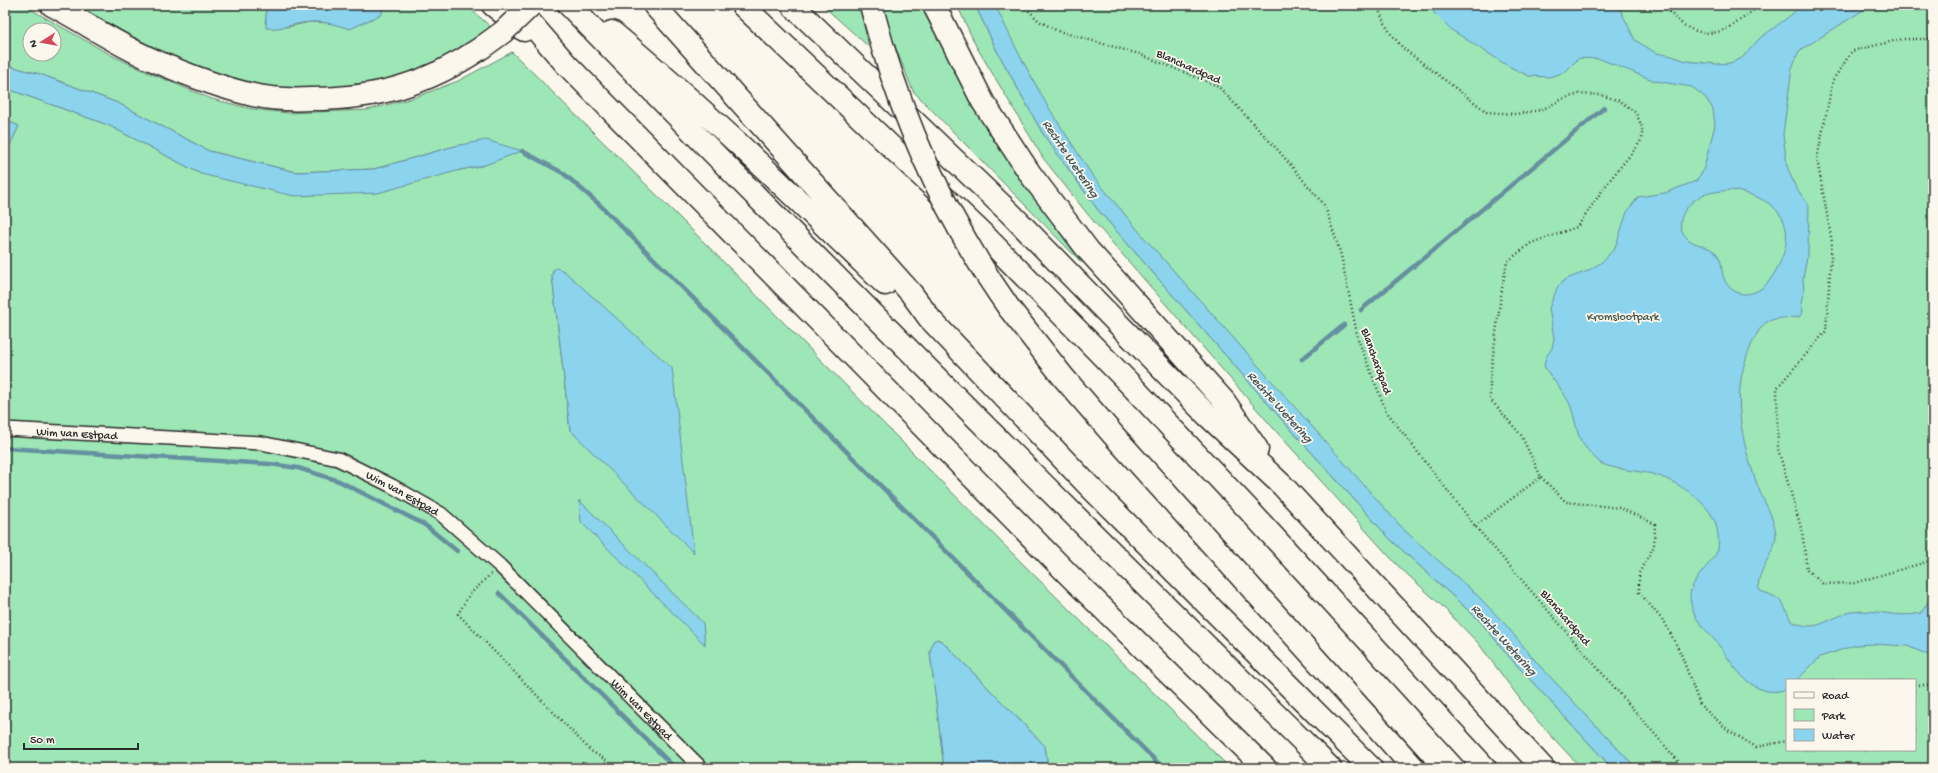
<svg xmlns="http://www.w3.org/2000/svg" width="1938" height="773" font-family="'Gochi Hand',sans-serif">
<rect width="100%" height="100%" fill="#fbf7ec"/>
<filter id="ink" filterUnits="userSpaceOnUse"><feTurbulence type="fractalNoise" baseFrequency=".025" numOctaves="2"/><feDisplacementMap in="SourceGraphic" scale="8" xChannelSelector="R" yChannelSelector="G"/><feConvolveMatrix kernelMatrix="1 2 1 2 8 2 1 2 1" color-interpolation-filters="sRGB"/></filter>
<g filter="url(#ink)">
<!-- green -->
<path fill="#9de6b5" stroke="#648870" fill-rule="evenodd" d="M5 5H23L111 55 147 72 212 99 252 109 288 113 367 110 413 98 458 81 512 52 674 212 1027 568 1230 768H1048L1045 746 943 642 937 639 930 652 944 768H5V155L19 126 5 120V88L108 125 201 174 460 170 485 165 455 146 374 169 296 172 209 151 118 103 40 74 5 65ZM30 30H54V54H30ZM553 270 570 430 552 276ZM579 501 702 623 705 644 582 522Z
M69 5H266L267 12 265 23 287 27 310 22 332 23 351 28 381 14 382 5H466L491 27 458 50 408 77 329 91 256 88 156 52Z
M822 5H859L869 47Z
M882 5H920L981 119 1002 152 1082 263 913 91 889 31Z
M957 5H975L996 49 1043 134 1098 210 1284 422 1390 539 1480 621 1512 660 1612 768H1581L1532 715 1478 643 1442 606 1397 565 1274 429 1089 216 1043 158 976 46Z
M983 5H1933V768H1636L1598 728 1321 454 1065 157ZM1787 680H1915V750H1787Z"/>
<!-- water -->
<path fill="#8cd3ee" stroke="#6590a0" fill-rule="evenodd" d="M266 5H382V14L350 29C337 25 324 21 310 22 294 23 281 30 266 28Z
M975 5H995L1020 56 1047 105 1092 175 1142 235 1404 530 1477 595 1504 623 1539 665 1636 768H1612L1512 660 1480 621 1390 539 1284 422 1098 210 1043 134 996 49Z
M1430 5H1618L1635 40 1656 53 1672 56 1686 61 1716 64 1730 63 1742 58 1759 39 1791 15 1801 5H1871L1799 51 1792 68 1783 134 1787 166 1795 186 1809 206 1808 253 1803 278 1804 291 1801 302 1803 312 1799 317C1790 318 1778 317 1769 321 1759 324 1749 350 1746 359 1731 403 1744 450 1760 492 1766 505 1775 520 1776 535 1776 553 1752 577 1760 591 1781 598 1782 600 1791 621 1819 634 1825 618 1852 612 1876 608 1898 619 1921 613L1933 594V657L1907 646 1874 644 1856 645 1820 657 1797 680H1787V689C1752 701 1735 667 1718 644 1706 629 1692 620 1690 598 1689 579 1714 563 1718 549 1719 542 1718 531 1716 525 1710 502 1674 479 1652 474 1640 471 1608 469 1599 462 1594 457 1585 448 1581 441 1576 431 1575 418 1571 407 1565 392 1552 380 1544 366L1546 357 1552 348 1554 338 1549 308 1558 286 1566 279 1588 271 1602 262 1615 248 1627 212 1638 197 1665 193 1696 181 1703 171 1715 125 1713 109 1705 97 1692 87 1655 81 1600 59 1579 58 1565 72 1550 77 1529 76 1508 66 1450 29 1435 14ZM1730 190C1784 198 1802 230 1772 277 1762 294 1737 303 1725 281 1720 272 1724 261 1716 253 1708 245 1695 246 1687 238 1671 222 1688 202 1703 195 1711 192 1722 191 1730 190Z
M5 65 40 74 118 103 209 151 296 172 374 169 455 146 486 140 522 151 485 165 460 170 378 193 294 196 201 174 108 125 5 88Z
M5 120 19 126 5 155Z
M557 268 564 271 672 368 694 553 570 430 552 276 553 270Z
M579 500 703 623 705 645 581 522Z
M937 639 943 642 1045 746 1048 768H944L930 652 933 641Z"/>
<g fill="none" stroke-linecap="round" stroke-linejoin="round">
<!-- stream -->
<path stroke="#6590a0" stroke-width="4.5" d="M522 151 563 173 600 205 1163 768
M1361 310 1604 108
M1302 359 1344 325
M5 448 270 464 298 468 339 481 425 525 457 551
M499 593 675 768"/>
<!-- minor casing -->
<g stroke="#2b2b2b" stroke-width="16">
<g id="minor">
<path id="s1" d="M5 429 261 443 338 459 392 486 441 514 500 566 701 768"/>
</g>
</g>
<!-- motorway casing -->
<g stroke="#2b2b2b" stroke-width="25">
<path id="motorway" d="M52 5C86 23 118 45 153 60 185 74 218 87 253 95 271 99 291 100 310 99 375 99 427 85 481 48
M493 5 524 30
M515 5 566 64 1070 576 1265 768
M569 5C819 263 1074 516 1330 768
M654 5 911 293 930 319 1087 484 1371 768
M742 5 987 238 1129 383 1248 509 1485 768
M792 5 1010 213 1207 415 1282 485 1543 768
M871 5 883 48
M934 5 983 102 1031 175 1088 250 1224 401 1257 449
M612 32C708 112 796 198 885 284
M1009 308 1064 378 1116 438 1414 768"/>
</g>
<!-- path -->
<path stroke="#2b2b2b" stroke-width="2.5" stroke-dasharray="1 3" stroke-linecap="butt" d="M1023 5 1039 21 1058 31 1139 54 1218 86 1277 149 1325 206 1341 255 1358 339 1386 411 1475 526 1684 768
M1376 5 1390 33 1404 49 1487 112 1516 114 1541 110 1563 99 1579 94 1601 95 1620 101 1636 113 1642 127V139L1636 148 1609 181 1577 227 1531 243 1507 262 1502 288 1490 378V399L1521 435 1541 477 1475 526
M1665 5C1677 24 1697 38 1721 31 1733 27 1750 13 1760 5
M1933 39H1902L1852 51 1833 80 1817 159 1832 242 1826 331 1777 388 1778 449 1802 531 1807 570 1823 584 1854 583 1933 560
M1541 477 1566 502 1620 508 1655 524 1654 546 1639 573V592L1665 623 1681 654 1700 705 1728 730 1756 747 1787 741
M491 574 469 595 458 614 591 751 619 768
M1915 685H1933"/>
<!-- minor -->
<use href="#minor" stroke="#fbf7ec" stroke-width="13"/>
<!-- motorway -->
<use href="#motorway" stroke="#fbf7ec" stroke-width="22"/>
<!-- motorway-bridge casing -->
<g stroke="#2b2b2b" stroke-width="25" stroke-linecap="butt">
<path id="motorway-bridge" d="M481 48 503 32 531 5
M883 48C911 140 953 229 1009 308"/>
</g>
<!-- motorway-bridge -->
<use href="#motorway-bridge" stroke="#fbf7ec" stroke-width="22"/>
</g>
</g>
<g text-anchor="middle" stroke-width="3.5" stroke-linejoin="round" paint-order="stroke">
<!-- street labels -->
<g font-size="12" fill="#2b2b2b" stroke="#fbf7ec">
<text transform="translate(1189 66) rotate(24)" y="4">Blanchardpad</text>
<text transform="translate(1377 361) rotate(70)" y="4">Blanchardpad</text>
<text dy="4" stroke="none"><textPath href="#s1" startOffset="72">Wim van Estpad</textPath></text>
<text dy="4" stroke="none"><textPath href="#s1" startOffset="408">Wim van Estpad</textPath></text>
<text transform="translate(1566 617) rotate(49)" y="4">Blanchardpad</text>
<text dy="4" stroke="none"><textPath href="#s1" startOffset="732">Wim van Estpad</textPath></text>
</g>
<!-- park labels -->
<g font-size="12" fill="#485a4e" stroke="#fbf7ec">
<text x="1623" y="320">Kromslootpark</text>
</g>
<!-- water labels -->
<g font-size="13" font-style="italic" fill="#43555c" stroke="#fbf7ec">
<text transform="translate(1072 158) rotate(56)" y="5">Rechte Wetering</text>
<text transform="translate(1281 406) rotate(48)" y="5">Rechte Wetering</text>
<text transform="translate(1505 639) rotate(48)" y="5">Rechte Wetering</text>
</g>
</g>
<!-- margin -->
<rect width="1938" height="773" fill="none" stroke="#fbf7ec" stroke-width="20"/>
<rect x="10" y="10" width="1918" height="753" fill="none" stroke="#2b2b2b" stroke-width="1.5" filter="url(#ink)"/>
<!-- legend -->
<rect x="1786" y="679" width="130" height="72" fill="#fbf7ec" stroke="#a8a59f"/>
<rect x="1794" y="692" width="20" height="6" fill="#fbf7ec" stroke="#a8a59f"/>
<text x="1822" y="699" font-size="12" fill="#2b2b2b">Road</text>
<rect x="1794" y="709" width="20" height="12" fill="#9de6b5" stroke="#a8a59f"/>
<text x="1822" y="719" font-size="12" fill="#2b2b2b">Park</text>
<rect x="1794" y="729" width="20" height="12" fill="#8cd3ee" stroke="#a8a59f"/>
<text x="1822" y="739" font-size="12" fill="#2b2b2b">Water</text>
<!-- north arrow -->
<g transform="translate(42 42) rotate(259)"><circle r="19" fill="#fbf7ec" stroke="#a8a59f"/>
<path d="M0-3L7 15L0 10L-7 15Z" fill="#d1495b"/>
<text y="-6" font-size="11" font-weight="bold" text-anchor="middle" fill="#2b2b2b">N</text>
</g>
<!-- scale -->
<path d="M24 743v6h114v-6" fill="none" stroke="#2b2b2b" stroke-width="2"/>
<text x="30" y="743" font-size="12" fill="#2b2b2b" stroke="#fbf7ec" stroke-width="3" paint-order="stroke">50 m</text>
</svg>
